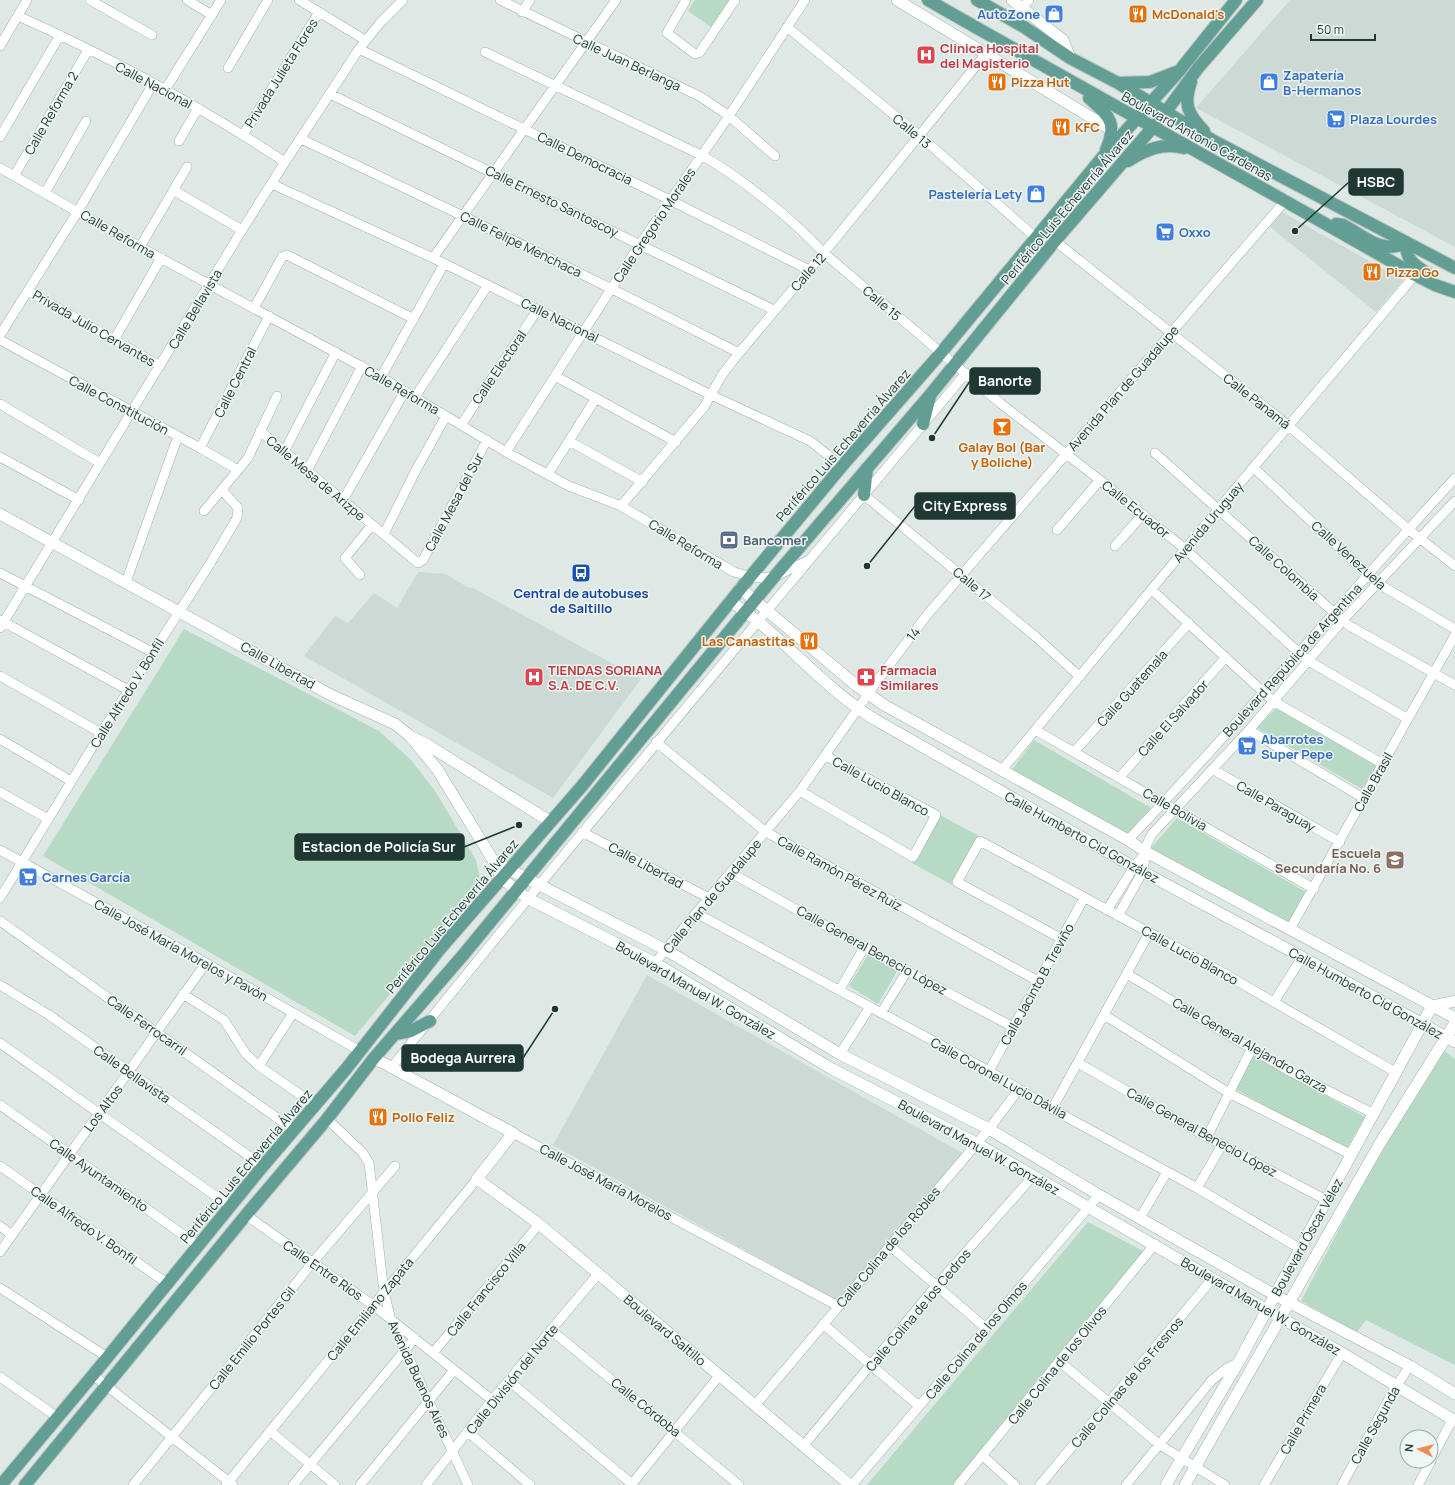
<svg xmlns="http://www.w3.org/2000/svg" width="1455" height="1485" font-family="Manrope,sans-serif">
<rect width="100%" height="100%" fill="#dee9e5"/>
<!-- built -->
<path fill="#ccd9d4" d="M1290 0H1455V247L1196 108Z
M1282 212 1403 280 1376 312 1270 227Z
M418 572 446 574 467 587 473 588 641 679 553 798 304 656 335 616 348 623 374 593 397 608Z
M647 975 966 1155 838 1301 553 1145Z"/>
<!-- green -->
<path fill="#b7dac4" d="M695 0H729L711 27 688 11Z
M184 629 379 731 411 760 435 791 476 860 481 885 355 1036 43 856Z
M1276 708 1376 766 1362 789 1257 728Z
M1034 740 1151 808 1128 833 1011 771Z
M940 815 979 836 952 885 912 863Z
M1177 818 1306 892 1288 924 1151 848Z
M869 953 899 968 878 1004 849 986Z
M1441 1048 1455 1059V1365L1366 1320 1357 1332 1301 1301 1357 1195Z
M1253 1056 1365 1117 1346 1150 1235 1089Z
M1088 1222 1147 1253 953 1485H867Z"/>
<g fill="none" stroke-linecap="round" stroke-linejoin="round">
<!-- minor casing -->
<g stroke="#a1b0ac" stroke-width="10">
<path id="minor" d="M90 0 152 35
M187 0 212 15
M299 0 365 40
M500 0 701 97 729 116 775 156
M686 0 667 33 695 54 700 52 735 0
M1023 7 1029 0
M522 12 530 0
M18 16C110 57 201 107 285 162
M787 27 920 136 1035 237
M0 46 27 0
M359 49 670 200 809 270
M485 52 701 155C742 178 792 219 824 253L1000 403 1100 480 1185 549 1307 660 1408 719
M228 68 268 0
M165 90 221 0
M330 94 774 310
M243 135 319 12
M0 137 60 35
M301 139C448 208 594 279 739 353
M179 141 198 108
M0 168 140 247 381 377 506 452 569 486 621 506 734 572 756 578 774 577 809 560
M14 176 88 50
M272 184 433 258 711 395 810 441 842 466
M173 190 242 230
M45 193 86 121
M1055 241 1289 426 1408 529 1455 566
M140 247 187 167
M433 258 616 0
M28 291 160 366
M254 308 282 257 287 255 414 319
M0 335 78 211 153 84
M0 340 200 448 238 470
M114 340 161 258
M555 376 676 442
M381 377 444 264
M415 397 488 285
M0 404 100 463
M461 425 538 309
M260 431 418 563 423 560 487 440
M569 441 643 482
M200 448 269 316
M285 450 336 352
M506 452 640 244 729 116 805 0
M1155 453 1348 625 1455 685
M0 457 79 500
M1254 468 1377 583 1455 629
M308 469 362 366
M548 474 596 398
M864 495 1036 637 1079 676
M343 500 405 391
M621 506 704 407 722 375 739 353 831 244 997 40
M204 511 248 458 277 396
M1057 530 1100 480
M384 534 416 470 446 416
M1115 546 1143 514
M0 573 152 652
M360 575 345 558 372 525
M126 582 178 436
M1152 590 1273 701 1383 764
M0 620 128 690
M0 628 242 230 285 162 359 49 380 23 403 0
M0 676 101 733
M1035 730 1314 889
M1249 730 1363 798
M0 739 71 781
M656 742 766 832 1038 981
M1074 752 1189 623
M1212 769 1340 842
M1002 770 1185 549 1415 275
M1119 778 1226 657
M800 791 913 857 936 815 826 756
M0 792 48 819
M582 832 709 898
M1128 840C1240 723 1345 598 1455 478
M0 850 206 963 360 1051
M731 873 907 971 1013 1027
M0 898 101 733 208 567 237 518 238 508 222 490
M1107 910 1134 867 1146 852
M696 913 989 1071 1052 1109 1197 1188 1299 1248
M1118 916 1143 871 1147 844 1152 834 1249 730 1342 621 1455 501
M0 921 294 1130
M1290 929 1455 635
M1062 939 957 882 980 841 1213 967 1397 1073
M655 963 696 913 800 791 878 680 927 615 1286 200
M1127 974 1287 1070 1374 1114
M0 985 49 1015 263 1166
M840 989 865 946
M183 994 224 1020 246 1054 259 1066 315 1105
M1274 1002 1299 962
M881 1013 907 971
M1104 1015 1229 1093 1352 1155
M0 1043 231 1207
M840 1054 870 1007
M1078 1063 1207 1137 1326 1200
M259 1066 293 1013
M391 1068C579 833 773 604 966 373
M989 1071 1084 898
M0 1105 199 1246
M1052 1109 1149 933
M327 1119 362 1152 369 1163 384 1292 391 1320 468 1485
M513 1133 838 1306
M1207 1137 1252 1048
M0 1166 168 1284
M1197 1188 1222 1145
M246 1215 374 1306 492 1400
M1140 1218 1167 1172
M0 1226 12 1235
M890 1246 986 1328
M0 1252 206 963
M0 1288 107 1357
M823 1324 919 1406
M551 1330 739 1485
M433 1353 539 1224
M1060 1362 1160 1445 1225 1485
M93 1375 233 1485
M0 1377 57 1417
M509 1381 633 1485
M756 1404 989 1129 1019 1089
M270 1431 335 1485
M468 1432 530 1485
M804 1445 936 1286 1033 1176
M983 1456 1015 1485
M1431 1460 1452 1420
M133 1485 313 1262 395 1166
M226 1485 477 1179
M293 1485 415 1338
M360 1485 454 1370
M426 1485 492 1400 599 1273
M631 1485 719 1376
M852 1485 1099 1195
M958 1485 1155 1244
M1040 1485 1213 1278
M1126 1485 1212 1380 1227 1368 1238 1363
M1264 1485 1342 1353
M1342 1485 1396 1386 1410 1366
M1418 1485 1431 1461"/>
</g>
<!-- tertiary casing -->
<g stroke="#a1b0ac" stroke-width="12">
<path id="tertiary" d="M897 0 1112 130
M1012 0 1063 40 1070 58
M0 514 331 695 395 724 410 736 426 744 551 822
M740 588 857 686 884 705 1128 840 1146 852 1455 1018
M730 601C782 635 821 686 874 719L1134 867 1302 957 1455 1042
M410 736 437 769 496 865 501 878 527 898 655 963 832 1069 976 1143 1342 1353 1455 1421
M503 866 666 950 840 1054 989 1129 1099 1195 1275 1295 1410 1366 1455 1394
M374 1058 513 1133 477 1179 539 1224 850 1485
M1166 1485 1238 1363 1432 1006 1455 1001
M1185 1485 1379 1145 1455 1023"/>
</g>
<!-- primary casing -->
<g stroke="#bcc3c2" stroke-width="14">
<path id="primary" d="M928 0C1090 93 1254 182 1415 275L1435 285 1455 292
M977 0 1024 27 1070 58 1118 83 1212 140 1455 268
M1191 82C1183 105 1188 114 1204 131
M1118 83 1150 82 1176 72
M1089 98C1109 116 1118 122 1106 150
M1128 161C1145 150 1163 142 1184 148
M1336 224 1343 225C1363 235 1383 256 1406 242
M1406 242C1405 259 1414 265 1427 273
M923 424 930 396
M864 495 867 468
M395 1034 411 1031 430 1021
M1 1485 93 1375 263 1166 346 1069 440 949 582 786 750 577 842 466 940 354 1105 154 1180 70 1236 0
M25 1485 246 1215 327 1119 374 1058 464 954 774 577 930 395 1055 241 1165 113 1198 68 1257 0"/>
</g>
<!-- minor -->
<use href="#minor" stroke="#fff" stroke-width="9"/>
<!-- tertiary -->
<use href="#tertiary" stroke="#fff" stroke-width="11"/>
<!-- primary -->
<use href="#primary" stroke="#639e95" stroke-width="12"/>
</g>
<!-- icons -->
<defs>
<g id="shop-square" transform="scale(1)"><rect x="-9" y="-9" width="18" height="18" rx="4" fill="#3f7fe0" stroke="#eef6f3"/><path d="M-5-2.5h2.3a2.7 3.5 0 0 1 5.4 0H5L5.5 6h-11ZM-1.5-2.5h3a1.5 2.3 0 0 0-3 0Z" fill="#fff"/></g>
<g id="restaurant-square" transform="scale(1)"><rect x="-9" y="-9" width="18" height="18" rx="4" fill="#e8710a" stroke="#eef6f3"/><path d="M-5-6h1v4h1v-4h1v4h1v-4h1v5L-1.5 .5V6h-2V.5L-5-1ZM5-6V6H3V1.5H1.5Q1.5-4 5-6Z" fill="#fff"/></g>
<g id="hospital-square" transform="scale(1)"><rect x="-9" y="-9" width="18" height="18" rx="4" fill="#e0444e" stroke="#eef6f3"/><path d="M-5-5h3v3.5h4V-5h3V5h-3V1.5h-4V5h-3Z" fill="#fff"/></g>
<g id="supermarket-square" transform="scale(1)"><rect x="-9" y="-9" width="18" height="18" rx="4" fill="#3f7fe0" stroke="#eef6f3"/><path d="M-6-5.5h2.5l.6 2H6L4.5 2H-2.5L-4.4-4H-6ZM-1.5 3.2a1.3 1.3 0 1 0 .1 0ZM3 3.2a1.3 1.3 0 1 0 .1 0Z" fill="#fff"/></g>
<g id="bar-square" transform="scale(1)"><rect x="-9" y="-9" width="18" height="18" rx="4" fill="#e8710a" stroke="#eef6f3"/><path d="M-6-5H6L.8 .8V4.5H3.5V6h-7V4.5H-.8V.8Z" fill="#fff"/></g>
<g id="bank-square" transform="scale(1)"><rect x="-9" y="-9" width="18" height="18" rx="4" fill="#5c6f8a" stroke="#eef6f3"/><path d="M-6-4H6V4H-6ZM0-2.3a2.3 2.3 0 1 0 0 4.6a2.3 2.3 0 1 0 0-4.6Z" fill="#fff"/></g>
<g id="bus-square" transform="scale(1)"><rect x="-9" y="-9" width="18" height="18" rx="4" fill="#1a4fb4" stroke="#eef6f3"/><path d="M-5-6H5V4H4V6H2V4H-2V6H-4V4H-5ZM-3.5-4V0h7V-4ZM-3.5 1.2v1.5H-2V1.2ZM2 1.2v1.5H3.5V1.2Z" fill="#fff"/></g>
<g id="pharmacy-square" transform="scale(1)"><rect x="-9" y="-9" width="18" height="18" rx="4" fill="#e0444e" stroke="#eef6f3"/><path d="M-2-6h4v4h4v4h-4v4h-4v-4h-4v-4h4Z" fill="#fff"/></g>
<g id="school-square" transform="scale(1)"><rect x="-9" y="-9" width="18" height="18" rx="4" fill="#8d6e63" stroke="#eef6f3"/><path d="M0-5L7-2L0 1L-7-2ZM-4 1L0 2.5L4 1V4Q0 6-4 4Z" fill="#fff"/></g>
</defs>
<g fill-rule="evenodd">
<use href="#shop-square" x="1054" y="14"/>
<use href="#restaurant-square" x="1138" y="14"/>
<use href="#hospital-square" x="926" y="55"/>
<use href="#restaurant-square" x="997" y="82"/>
<use href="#shop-square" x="1269" y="82"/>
<use href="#supermarket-square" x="1336" y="119"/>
<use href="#restaurant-square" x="1061" y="127"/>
<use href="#shop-square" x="1036" y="194"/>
<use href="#supermarket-square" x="1165" y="232"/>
<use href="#restaurant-square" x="1372" y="272"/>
<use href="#bar-square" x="1002" y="427"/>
<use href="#bank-square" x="729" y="540"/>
<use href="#bus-square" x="581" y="573"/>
<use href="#restaurant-square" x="809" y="641"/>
<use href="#hospital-square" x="534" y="677"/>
<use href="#pharmacy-square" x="866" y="677"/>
<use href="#supermarket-square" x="1247" y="746"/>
<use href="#school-square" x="1395" y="860"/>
<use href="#supermarket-square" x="28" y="877"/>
<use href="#restaurant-square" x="378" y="1117"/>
</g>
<g text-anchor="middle" stroke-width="3" stroke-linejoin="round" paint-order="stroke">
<!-- shop labels -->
<g font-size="13" font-weight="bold" fill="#366cbe" stroke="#eef6f3" text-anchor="start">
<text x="1040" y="19" text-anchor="end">AutoZone</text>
<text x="1283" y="80">Zapatería<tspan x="1283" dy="15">B-Hermanos</tspan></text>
<text x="1350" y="124">Plaza Lourdes</text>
<text x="1022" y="199" text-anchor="end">Pastelería Lety</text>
<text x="1179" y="237">Oxxo</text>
<text x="1261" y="744">Abarrotes<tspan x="1261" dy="15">Super Pepe</tspan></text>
<text x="42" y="882">Carnes García</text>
</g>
<!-- food labels -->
<g font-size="13" font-weight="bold" fill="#c56008" stroke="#eef6f3" text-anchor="start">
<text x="1152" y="19">McDonald's</text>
<text x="1011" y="87">Pizza Hut</text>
<text x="1075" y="132">KFC</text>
<text x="1386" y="277">Pizza Go</text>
<text x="1002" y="452" text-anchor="middle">Galay Bol (Bar<tspan x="1002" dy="15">y Boliche)</tspan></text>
<text x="795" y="646" text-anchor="end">Las Canastitas</text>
<text x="392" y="1122">Pollo Feliz</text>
</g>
<!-- health labels -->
<g font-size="13" font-weight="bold" fill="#be3a42" stroke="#eef6f3" text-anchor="start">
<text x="940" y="53">Clinica Hospital<tspan x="940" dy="15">del Magisterio</tspan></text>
<text x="548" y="675">TIENDAS SORIANA<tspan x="548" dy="15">S.A. DE C.V.</tspan></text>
<text x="880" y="675">Farmacia<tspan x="880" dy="15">Similares</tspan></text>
</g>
<!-- street labels -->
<g font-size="13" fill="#203834" stroke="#eef6f3">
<text transform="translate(627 62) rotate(25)" y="5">Calle Juan Berlanga</text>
<text transform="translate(281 73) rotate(-58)" y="5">Privada Julieta Flores</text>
<text transform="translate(154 85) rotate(28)" y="5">Calle Nacional</text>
<text transform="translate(51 113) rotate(-60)" y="5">Calle Reforma 2</text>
<text transform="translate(912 131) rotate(40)" y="5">Calle 13</text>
<text transform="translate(1197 136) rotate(29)" y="5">Boulevard Antonio Cárdenas</text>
<text transform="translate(585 158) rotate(26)" y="5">Calle Democracia</text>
<text transform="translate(552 201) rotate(26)" y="5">Calle Ernesto Santoscoy</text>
<text transform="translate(1067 207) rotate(-50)" y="5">Periférico Luis Echeverría Álvarez</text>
<text transform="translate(654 225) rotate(-56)" y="5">Calle Gregorio Morales</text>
<text transform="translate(118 234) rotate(30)" y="5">Calle Reforma</text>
<text transform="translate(521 244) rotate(26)" y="5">Calle Felipe Menchaca</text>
<text transform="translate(808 272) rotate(-49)" y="5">Calle 12</text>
<text transform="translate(882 303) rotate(41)" y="5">Calle 15</text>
<text transform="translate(195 309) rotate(-59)" y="5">Calle Bellavista</text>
<text transform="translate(560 320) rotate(26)" y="5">Calle Nacional</text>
<text transform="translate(94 328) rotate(30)" y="5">Privada Julio Cervantes</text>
<text transform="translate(499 367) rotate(-56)" y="5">Calle Electoral</text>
<text transform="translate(235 382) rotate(-63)" y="5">Calle Central</text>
<text transform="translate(1123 388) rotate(-49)" y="5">Avenida Plan de Guadalupe</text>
<text transform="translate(402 390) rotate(30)" y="5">Calle Reforma</text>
<text transform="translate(1257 401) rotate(38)" y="5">Calle Panamá</text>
<text transform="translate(119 405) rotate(28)" y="5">Calle Constitución</text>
<text transform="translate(843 445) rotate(-49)" y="5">Periférico Luis Echeverría Álvarez</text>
<text transform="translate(316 478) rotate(40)" y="5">Calle Mesa de Arizpe</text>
<text transform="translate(454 502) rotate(-62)" y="5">Calle Mesa del Sur</text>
<text transform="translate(1136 509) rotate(39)" y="5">Calle Ecuador</text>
<text transform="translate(1208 522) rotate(-50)" y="5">Avenida Uruguay</text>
<text transform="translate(686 544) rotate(31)" y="5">Calle Reforma</text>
<text transform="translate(1349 555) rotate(42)" y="5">Calle Venezuela</text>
<text transform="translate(1284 568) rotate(42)" y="5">Calle Colombia</text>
<text transform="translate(972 584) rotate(40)" y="5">Calle 17</text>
<text transform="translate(913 634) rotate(-52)" y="5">14</text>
<text transform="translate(1292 660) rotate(-48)" y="5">Boulevard República de Argentina</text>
<text transform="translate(278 665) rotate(29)" y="5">Calle Libertad</text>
<text transform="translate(1132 688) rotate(-48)" y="5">Calle Guatemala</text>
<text transform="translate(127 693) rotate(-58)" y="5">Calle Alfredo V. Bonfil</text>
<text transform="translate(1173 718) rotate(-48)" y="5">Calle El Salvador</text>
<text transform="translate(1373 782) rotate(-61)" y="5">Calle Brasil</text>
<text transform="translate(881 786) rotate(29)" y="5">Calle Lucio Blanco</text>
<text transform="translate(1276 806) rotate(30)" y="5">Calle Paraguay</text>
<text transform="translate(1175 809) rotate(30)" y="5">Calle Bolivia</text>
<text transform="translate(1082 837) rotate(29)" y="5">Calle Humberto Cid González</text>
<text transform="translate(646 865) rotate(28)" y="5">Calle Libertad</text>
<text transform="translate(840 873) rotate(29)" y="5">Calle Ramón Pérez Ruiz</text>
<text transform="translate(712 896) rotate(-50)" y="5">Calle Plan de Guadalupe</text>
<text transform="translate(452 916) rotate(-50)" y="5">Periférico Luis Echeverría Álvarez</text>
<text transform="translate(181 950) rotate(29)" y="5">Calle José María Morelos y Pavón</text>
<text transform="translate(872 950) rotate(29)" y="5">Calle General Benecio López</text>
<text transform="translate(1190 955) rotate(29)" y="5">Calle Lucio Blanco</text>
<text transform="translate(1037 984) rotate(-61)" y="5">Calle Jacinto B. Treviño</text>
<text transform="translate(696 990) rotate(30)" y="5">Boulevard Manuel W. González</text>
<text transform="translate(1366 993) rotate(29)" y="5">Calle Humberto Cid González</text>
<text transform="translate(147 1025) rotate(35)" y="5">Calle Ferrocarril</text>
<text transform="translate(1250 1045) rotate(30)" y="5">Calle General Alejandro Garza</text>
<text transform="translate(132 1074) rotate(35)" y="5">Calle Bellavista</text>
<text transform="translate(999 1078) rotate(29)" y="5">Calle Coronel Lucio Dávila</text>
<text transform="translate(103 1108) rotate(-53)" y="5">Los Altos</text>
<text transform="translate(1202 1132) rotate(29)" y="5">Calle General Benecio López</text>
<text transform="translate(979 1147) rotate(29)" y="5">Boulevard Manuel W. González</text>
<text transform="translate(246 1166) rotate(-50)" y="5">Periférico Luis Echeverría Álvarez</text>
<text transform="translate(99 1175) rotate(35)" y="5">Calle Ayuntamiento</text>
<text transform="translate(606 1182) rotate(28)" y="5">Calle José María Morelos</text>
<text transform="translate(84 1225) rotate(35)" y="5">Calle Alfredo V. Bonfil</text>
<text transform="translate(1307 1237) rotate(-61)" y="5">Boulevard Óscar Vélez</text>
<text transform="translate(888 1247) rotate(-50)" y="5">Calle Colina de los Robles</text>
<text transform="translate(323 1270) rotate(35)" y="5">Calle Entre Ríos</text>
<text transform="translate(486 1289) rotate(-51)" y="5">Calle Francisco Villa</text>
<text transform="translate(1261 1306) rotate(30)" y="5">Boulevard Manuel W. González</text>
<text transform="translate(370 1309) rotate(-51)" y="5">Calle Emiliano Zapata</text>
<text transform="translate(918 1310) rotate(-50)" y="5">Calle Colina de los Cedros</text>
<text transform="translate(665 1330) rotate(40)" y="5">Boulevard Saltillo</text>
<text transform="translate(252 1338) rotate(-51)" y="5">Calle Emilio Portes Gil</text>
<text transform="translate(976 1340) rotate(-50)" y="5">Calle Colina de los Olmos</text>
<text transform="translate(1057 1365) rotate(-51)" y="5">Calle Colina de los Olivos</text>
<text transform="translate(419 1379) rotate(65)" y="5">Avenida Buenos Aires</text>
<text transform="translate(512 1379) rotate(-51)" y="5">Calle División del Norte</text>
<text transform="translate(1127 1382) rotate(-50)" y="5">Calle Colinas de los Fresnos</text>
<text transform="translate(646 1407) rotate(39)" y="5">Calle Córdoba</text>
<text transform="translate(1303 1419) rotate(-60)" y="5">Calle Primera</text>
<text transform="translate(1375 1425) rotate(-61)" y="5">Calle Segunda</text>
</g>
<!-- service labels -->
<g font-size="13" font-weight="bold" fill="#4e5e75" stroke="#eef6f3" text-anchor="start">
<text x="743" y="545">Bancomer</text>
</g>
<!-- transit labels -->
<g font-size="13" font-weight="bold" fill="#164399" stroke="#eef6f3">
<text x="581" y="598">Central de autobuses<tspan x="581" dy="15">de Saltillo</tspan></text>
</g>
<!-- education labels -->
<g font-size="13" font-weight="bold" fill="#785e54" stroke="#eef6f3" text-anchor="end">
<text x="1381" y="858">Escuela<tspan x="1381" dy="15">Secundaría No. 6</tspan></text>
</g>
</g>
<!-- callouts -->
<path fill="none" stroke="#203834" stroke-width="1.5" d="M1295 231L1349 182M932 438L970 381M867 566L915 506M519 825L464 847M555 1009L523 1058"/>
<g fill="#203834" stroke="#eef6f3" stroke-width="1.5">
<circle cx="1295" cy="231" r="4"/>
<circle cx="932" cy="438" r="4"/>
<circle cx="867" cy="566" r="4"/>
<circle cx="519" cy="825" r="4"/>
<circle cx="555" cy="1009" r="4"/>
</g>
<g fill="#203834" stroke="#203834" stroke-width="1.5">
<rect x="1349" y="169" width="54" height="26" rx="4"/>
<rect x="970" y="368" width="70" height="26" rx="4"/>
<rect x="915" y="493" width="100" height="26" rx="4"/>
<rect x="295" y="834" width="169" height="26" rx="4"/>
<rect x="402" y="1045" width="121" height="26" rx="4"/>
</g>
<g font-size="14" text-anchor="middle" font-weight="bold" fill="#fff">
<text x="1376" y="187">HSBC</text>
<text x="1005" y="386">Banorte</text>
<text x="965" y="511">City Express</text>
<text x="379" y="852">Estacion de Policía Sur</text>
<text x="463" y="1063">Bodega Aurrera</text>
</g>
<!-- north arrow -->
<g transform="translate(1419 1449) rotate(277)"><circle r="19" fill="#eef6f3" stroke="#9caaa7"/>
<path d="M0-3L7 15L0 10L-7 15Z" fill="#ef8c56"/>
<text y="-6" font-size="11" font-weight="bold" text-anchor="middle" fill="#203834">N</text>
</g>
<!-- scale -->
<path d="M1311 34v6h64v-6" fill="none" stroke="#203834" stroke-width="2"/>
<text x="1317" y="34" font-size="12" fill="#203834" stroke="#eef6f3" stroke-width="3" paint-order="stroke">50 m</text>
</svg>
